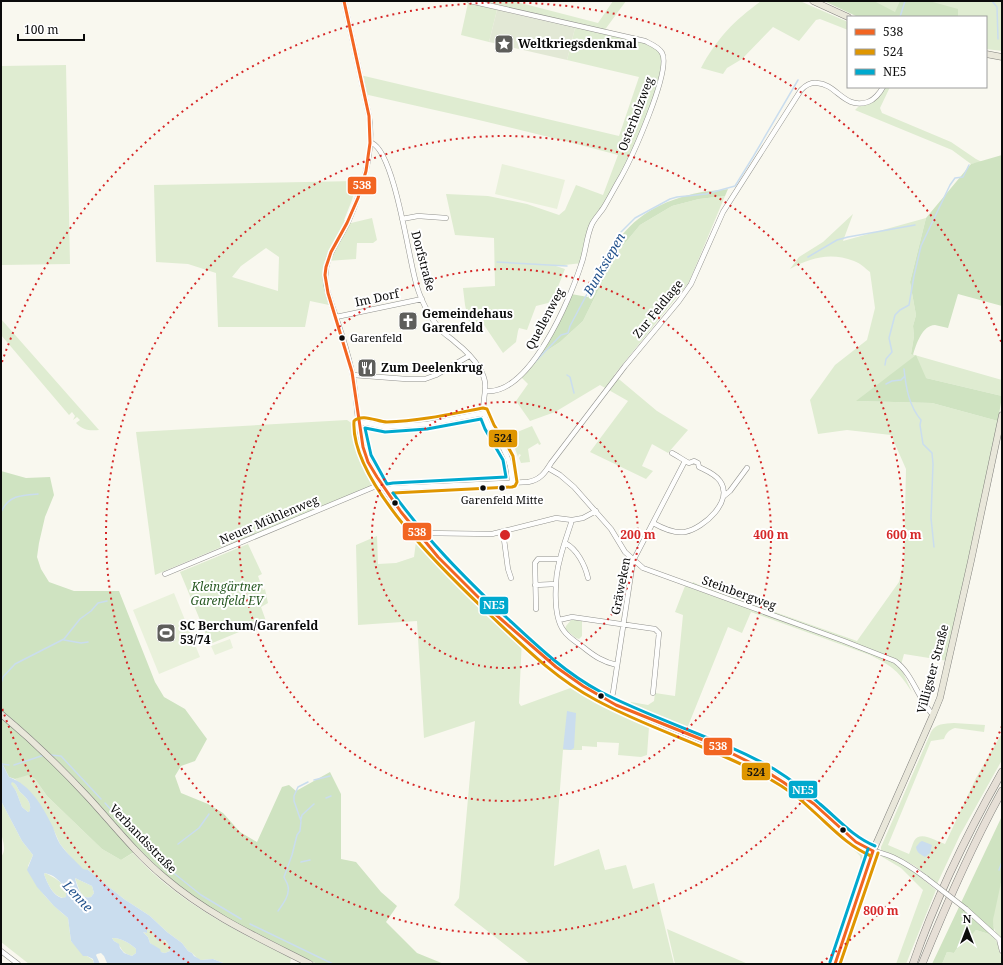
<svg xmlns="http://www.w3.org/2000/svg" width="1003" height="965" font-family="'Noto Serif',serif">
<rect width="100%" height="100%" fill="#f9f8ef"/>
<!-- green -->
<path fill="#dfecd1" fill-rule="evenodd" d="M458 1 494 2 513 1 598 23 613 1H626L604 31 645 41 662 53 664 61 653 104 621 176 593 223 582 263 556 266 565 269 552 302 536 306 527 330 519 328 518 331 516 342 503 353 482 322H469L465 305 463 288 495 286 494 238 455 235 446 194 488 196 527 204 559 215 565 210 576 185 603 195 618 155C534 132 449 113 364 94L360 75 619 136 639 77 567 60 575 28 539 19 540 17 508 10 507 12 497 10 489 42 461 35 468 3Z
M761 1H800L848 22V30L820 19 816 20 799 41 773 27 742 59 727 68 723 74 701 68C717 38 734 21 761 1Z
M825 1H1002V51L986 49V17H860Z
M66 65 70 264 1 265V66Z
M886 87H890L880 108 882 113 951 142 976 159 982 162 971 164 952 150 855 110 858 107C871 103 878 98 886 87Z
M357 181 352 200 344 220 351 223 372 218 377 240 373 243H357L356 259 327 261 325 268 329 305 310 301 305 327H218L216 273 188 264 156 262 154 185ZM266 248 279 257 278 291 232 277 241 266Z
M725 196 689 282 614 375 657 411 688 430 668 453 652 444 642 466 653 471 646 479 590 452 628 401 600 385 555 412 530 421 516 401 528 384 520 376 537 357 560 342 583 321 616 254 640 225 672 206 699 199Z
M853 214 843 241 926 218 910 282 916 315 913 326 914 336 911 354 1002 380V396L926 378 857 401 932 403 998 421 948 661 904 654 901 665 895 660 691 585 693 582 701 586 857 641 899 582 904 563 906 469 891 435 847 430 818 434 810 400 835 365 867 340 875 308 870 272C865 268 860 263 854 261 831 252 811 257 790 269L799 257 823 242Z
M1 319 99 430C89 431 83 430 76 423L80 420 77 417 73 420 75 416 72 412 69 415 1 335Z
M347 420 356 426 359 445 363 458 377 484 236 543 233 542 155 575 136 432Z
M532 426 541 444 539 445 538 443 528 449 530 462 521 463 519 458 521 455 519 454 518 457 510 435Z
M417 534 522 638 519 703 521 706 576 686 603 704 647 722 648 727H649L647 755 641 757 618 755 619 743 597 742V747L582 746V750H563L554 866 599 849 605 870 626 865 633 889 654 883 674 964H530L454 905 459 898 475 721 424 738 417 621 358 625 356 545 377 536 378 564 396 563 414 557Z
M248 544 262 574 258 576 263 590 265 589 268 603 261 607 266 621 210 644 180 572Z
M685 586 837 640 893 662 902 670 912 692C898 671 894 667 870 655L751 612 742 633 728 627 686 731 619 703 617 700 630 704 631 702 648 705 654 701 655 693 675 696 683 615 675 612Z
M572 619 582 621V636L579 639 576 638 565 629 566 626Z
M954 723 985 725 984 732 955 728C949 730 946 733 944 739L931 741 888 845 909 854C911 850 912 845 914 841 920 830 936 841 945 844L976 778 1002 733V760L960 835 937 884 915 866 902 859 881 850V847L931 732C936 723 944 724 954 723Z
M654 724C708 748 763 768 810 806 822 816 832 829 844 840 851 846 865 850 866 859L852 904 861 861 860 856C854 848 844 844 837 836 817 816 795 794 770 780 734 759 692 741 653 727L650 728 652 725Z
M28 774 35 779 47 796 102 849 121 860 133 853C176 901 234 930 291 958L290 964H226L213 959 201 960 198 959 192 953 188 951 182 943 167 932 150 916 124 899 88 870H83L73 860 60 844 52 826 15 779Z
M12 781C17 784 17 788 20 792 26 797 33 804 29 812H28L22 807 16 791 10 784Z
M1 801 22 841 33 855 28 866C37 890 49 902 68 918L71 941 87 956 93 960 94 964H29L1 942V857C8 848 1 839 1 830 1 820 1 811 1 801Z
M879 855 903 863 936 890 906 964H896L923 890 901 868Z
M45 873C54 877 70 886 66 897L63 898C53 896 47 883 44 874Z
M75 878 92 886 94 893 91 897C81 900 78 886 75 878Z
M1002 878V942C1000 937 995 933 994 928 990 915 999 891 1002 878Z
M149 929 153 932 154 935C163 939 169 941 170 951L165 953 161 952 150 943 148 937 143 932 147 933V930Z
M667 929 748 964H675Z
M976 930 989 934 991 932 999 946 1002 964H942L947 952 954 953 963 939 971 936Z
M112 938C119 937 132 944 136 949V953L132 956C121 953 123 949 117 943 115 942 113 940 112 938Z"/>
<!-- forest -->
<path fill="#cfe3c1" d="M824 1H874L895 12 900 1H929L958 9V17H858Z
M1002 155V306L958 294 948 328C944 327 939 326 935 325 922 325 916 345 913 355L911 354 914 336 913 326 916 315 910 282 926 218 971 164Z
M728 189 725 196 699 199 672 206 640 225 616 254 583 321 560 342 537 357 571 294 588 297C612 244 628 211 689 195 701 191 715 191 728 189Z
M916 355 926 378 1002 396 998 421 932 403 856 401Z
M1 471 26 478 50 477 54 495 45 517 39 543 37 557 41 569 49 582 74 591H119L155 682 164 697 185 709 207 739 195 761 181 766 175 776 181 793 208 804 223 813 240 832 257 842 282 787 289 785 296 791 330 772 341 794V859L356 862 381 892 397 906 386 922 417 953 444 964H317L242 926 202 903 168 877 139 849 121 860 102 849 47 796 35 779 28 775 15 779 9 777 1 761Z
M1002 816V878L993 920 994 930 989 934 976 930 971 936 963 939 954 953 947 952 942 964H932Z"/>
<!-- cemetery -->
<path fill="#e2e8d5" d="M497 10 575 28 567 60 489 42Z"/>
<!-- pitch -->
<path fill="#e9f1db" d="M502 164 565 180 557 209 495 194Z
M174 593 200 657 159 674 133 610Z
M230 639 233 648 215 655 211 646Z"/>
<!-- water -->
<path fill="#caddee" fill-rule="evenodd" d="M567 711 576 713 574 748 571 750 563 749Z
M1 761 9 777C31 785 43 807 53 827 55 833 57 839 60 844 67 854 76 861 83 869L88 870 124 899 150 916 167 932 182 943 188 951 192 953 194 956 201 960 213 959 226 964H106L107 963 104 956 101 953 97 954 96 955 100 964H94L93 959 87 956H83L71 941 68 918 54 906 37 887 27 870 33 855 22 841 1 801ZM12 782C17 784 17 788 20 792 26 797 33 804 29 812H28L22 807 16 791 11 784ZM45 873C47 874 49 874 51 875 58 878 68 889 66 897L62 898C53 896 47 883 44 874ZM75 878 92 886 94 893 91 897C81 900 77 886 75 878ZM149 929 151 930 158 941 165 940 168 944 170 951 165 953 161 952 160 949 150 943 148 937 143 932 147 933V930ZM112 938C119 937 132 944 136 949V953L132 956 124 953 120 948 119 944 114 941Z
M922 841 932 845 930 853 925 857C920 854 917 853 916 847L920 842Z"/>
<g fill="none" stroke-linecap="round" stroke-linejoin="round">
<!-- stream -->
<path stroke="#caddee" stroke-width="1.5" d="M992 1 997 7 998 39
M900 17 905 1
M808 257 837 240 848 237 915 225
M497 262 567 266
M534 363 561 335 568 333 570 326 619 234 635 218 670 199 677 197 706 194 735 186 753 157 798 80
M885 365 886 359 892 352 889 338 895 315 900 310 909 305 914 276 921 246 950 185 955 178 963 177 969 165
M904 369C906 388 909 406 921 420L920 425 923 444 932 453 933 464 931 518 934 547
M567 375 570 377 574 393
M886 384 892 381 901 380 905 376
M1 512C9 495 22 495 38 494
M64 640 81 643 88 642
M1 683 3 677 15 664 64 639 80 619 91 611 98 603 107 601
M50 755 61 756 101 799
M1 764 9 765
M14 765 44 755
M314 780 330 776
M326 798 331 796
M105 803 152 855
M301 819 302 815 314 804
M178 844 199 828 209 814
M160 862 201 895 241 919
M301 862 310 860
M999 870 1002 862
M278 911C283 904 290 895 288 886 287 882 285 880 284 877L292 855 297 835 300 831 301 821 294 801V796L298 787 308 782
M250 924 333 964"/>
<!-- minor casing -->
<g stroke="#92928e" stroke-width="5.5">
<path id="minor" d="M344 1 369 116C375 151 363 188 349 220 339 242 322 258 326 284 328 296 333 308 337 320 343 337 348 354 352 372 358 398 356 431 366 456 371 469 380 482 388 494 418 539 456 576 495 613 528 644 560 676 600 697 656 725 718 742 772 774 790 785 808 798 824 813 834 823 843 834 855 843 866 850 877 851 890 856 903 861 914 869 926 878
M470 1 645 41C651 44 659 47 662 53 672 70 631 159 621 177 615 187 610 197 604 207 601 212 595 218 592 224 586 237 586 252 581 265 570 299 530 395 486 391
M372 143C394 153 408 253 415 279 419 297 429 317 441 330 445 335 451 338 455 342 464 349 474 359 480 369 491 388 481 396 484 413 487 429 498 436 504 450 510 460 511 471 512 482
M402 219 418 216 446 218
M336 317 422 299
M353 375 406 379H425L436 375 469 356
M359 423H367L385 427 427 424 484 413
M548 468 560 475 574 487 611 529 625 552 643 568 844 641 895 661C913 674 918 699 933 715
M386 490 393 488 528 482C540 480 545 473 551 463L625 366 679 301 691 284 723 212 801 90C805 86 811 82 817 83 837 84 844 110 868 102 874 100 880 93 883 87
M724 496 730 491 747 468
M572 520C568 533 563 546 560 559 555 576 552 616 564 631 568 637 576 642 583 647 594 656 603 662 617 665
M653 523C662 528 674 534 685 532 704 528 734 501 720 481 715 474 707 471 699 467L698 463 694 461 689 463C683 460 678 456 672 453
M503 532 508 569 511 578
M417 534 424 533 492 534 556 518 572 520 583 518 596 511
M565 543C577 549 585 565 588 578
M165 574 381 484
M535 585 556 584
M536 609 535 563 538 559H559
M559 620 572 617 655 629 659 633 653 693
M610 701 613 693 633 561 685 461
M966 909 999 939 1002 951
M1 951 18 964"/>
</g>
<!-- major casing -->
<g stroke="#7f7f7b" stroke-width="7">
<path id="major" d="M813 1 848 17
M986 54 1002 57
M1 714C31 739 60 767 87 796 112 823 135 853 164 877 208 915 259 938 310 964
M835 964 873 851 933 715 940 698 971 561 1002 415"/>
</g>
<!-- highway casing -->
<g stroke="#7f7f7b" stroke-width="8">
<path id="highway" d="M913 964C936 897 967 834 1002 772
M922 964C946 905 971 847 1002 791"/>
</g>
<!-- minor -->
<use href="#minor" stroke="#fefefd" stroke-width="4.5"/>
<!-- major -->
<use href="#major" stroke="#e9e7da" stroke-width="6"/>
<!-- highway -->
<use href="#highway" stroke="#e6dfd6" stroke-width="7"/>
<!-- minor-bridge casing -->
<g stroke="#92928e" stroke-width="5.5" stroke-linecap="butt">
<path id="minor-bridge" d="M926 878 966 909"/>
</g>
<!-- minor-bridge -->
<use href="#minor-bridge" stroke="#fefefd" stroke-width="4.5"/>
<!-- bus-1 casing -->
<g stroke="#fff" stroke-width="6">
<path id="bus-1" d="M344 1 369 116 370 143 366 171 358 198 347 223 331 252 326 267 325 275 328 293 352 372 363 447 368 462 377 477 401 512 438 557 494 613 556 667 583 686 616 705 713 744 759 767 783 782 814 804 856 842 873 851
M835 964 873 851"/>
</g>
<!-- bus-2 casing -->
<g stroke="#fff" stroke-width="6">
<path id="bus-2" d="M393 493 512 487 515 486 517 482 513 456 507 445 494 425 487 409 483 408C451 414 420 421 387 422 378 422 362 413 354 421 350 482 446 573 487 612 521 644 554 678 596 700 651 730 713 747 768 778 784 787 800 798 813 811 832 828 848 846 871 856
M840 964 878 853"/>
</g>
<!-- bus-3 casing -->
<g stroke="#fff" stroke-width="6">
<path id="bus-3" d="M481 419 485 429 503 460 506 477 393 483 387 484 371 455 365 428 385 432 427 429Z
M393 493C426 539 465 578 506 617 535 644 565 673 601 692 657 721 719 738 774 769 790 779 806 791 820 804 838 819 853 837 875 846
M830 962 868 849"/>
</g>
<!-- bus-1 -->
<use href="#bus-1" stroke="#f26522" stroke-width="3"/>
<!-- bus-2 -->
<use href="#bus-2" stroke="#df9601" stroke-width="3"/>
<!-- bus-3 -->
<use href="#bus-3" stroke="#00a9ce" stroke-width="3"/>
</g>
<!-- distance rings -->
<g fill="none" stroke="#d62828" stroke-width="2" stroke-dasharray="2 4">
<circle cx="505" cy="535" r="133"/>
<circle cx="505" cy="535" r="266"/>
<circle cx="505" cy="535" r="399"/>
<path d="M1002 726A532 532 0 0 1 821 963M189 963A532 532 0 0 1 2 708M2 362A532 532 0 0 1 1002 344"/>
</g>
<!-- icons -->
<defs>
<g id="sight-square" transform="scale(1)"><rect x="-9" y="-9" width="18" height="18" rx="4" fill="#5e5e5b" stroke="#fff"/><path d="M0-6L1.8-2.2L6-1.7L2.9 1.2L3.7 5.4L0 3.3L-3.7 5.4L-2.9 1.2L-6-1.7L-1.8-2.2Z" fill="#fff"/></g>
<g id="church-square" transform="scale(1)"><rect x="-9" y="-9" width="18" height="18" rx="4" fill="#5e5e5b" stroke="#fff"/><path d="M-1.2-6h2.4v3.5h3.3v2.4h-3.3V6h-2.4V-.1h-3.3v-2.4h3.3Z" fill="#fff"/></g>
<g id="restaurant-square" transform="scale(1)"><rect x="-9" y="-9" width="18" height="18" rx="4" fill="#5e5e5b" stroke="#fff"/><path d="M-5-6h1v4h1v-4h1v4h1v-4h1v5L-1.5 .5V6h-2V.5L-5-1ZM5-6V6H3V1.5H1.5Q1.5-4 5-6Z" fill="#fff"/></g>
<g id="stadium-square" transform="scale(1)"><rect x="-9" y="-9" width="18" height="18" rx="4" fill="#5e5e5b" stroke="#fff"/><path d="M0-5a6.5 5 0 1 0 0 10a6.5 5 0 1 0 0-10ZM-3.5-1.8h7v3.6h-7Z" fill="#fff"/></g>
</defs>
<g fill-rule="evenodd">
<use href="#sight-square" x="504" y="44"/>
<use href="#church-square" x="408" y="321"/>
<use href="#restaurant-square" x="367" y="368"/>
<use href="#stadium-square" x="166" y="633"/>
</g>
<!-- markers -->
<g fill="#0b0b0b" stroke="#fff" stroke-width="1.5">
<circle cx="342" cy="338" r="3.5"/>
<circle cx="483" cy="488" r="3.5"/>
<circle cx="502" cy="488" r="3.5"/>
<circle cx="395" cy="503" r="3.5"/>
<circle cx="601" cy="696" r="3.5"/>
<circle cx="843" cy="830" r="3.5"/>
</g>
<g text-anchor="middle" stroke-width="4" stroke-linejoin="round" paint-order="stroke">
<!-- bus labels -->
<g font-size="11" fill="#0b0b0b" stroke="#fff" text-anchor="start">
<text x="350" y="342">Garenfeld</text>
<text x="502" y="504" text-anchor="middle">Garenfeld Mitte</text>
</g>
<!-- poi labels -->
<g font-size="12" font-weight="bold" fill="#0b0b0b" stroke="#fff" text-anchor="start">
<text x="518" y="48">Weltkriegsdenkmal</text>
<text x="422" y="318">Gemeindehaus<tspan x="422" dy="14">Garenfeld</tspan></text>
<text x="381" y="372">Zum Deelenkrug</text>
<text x="180" y="630">SC Berchum/Garenfeld<tspan x="180" dy="14">53/74</tspan></text>
</g>
<!-- street labels -->
<g font-size="12" fill="#0b0b0b" stroke="#fff">
<text transform="translate(636 114) rotate(-69)" y="4">Osterholzweg</text>
<text transform="translate(423 261) rotate(75)" y="4">Dorfstraße</text>
<text transform="translate(377 298) rotate(-12)" y="4">Im Dorf</text>
<text transform="translate(658 309) rotate(-51)" y="4">Zur Feldlage</text>
<text transform="translate(545 319) rotate(-62)" y="4">Quellenweg</text>
<text transform="translate(269 520) rotate(-23)" y="4">Neuer Mühlenweg</text>
<text transform="translate(621 586) rotate(-79)" y="4">Gräweken</text>
<text transform="translate(739 593) rotate(20)" y="4">Steinbergweg</text>
<text transform="translate(933 669) rotate(-75)" y="4">Villigster Straße</text>
<text transform="translate(143 839) rotate(46)" y="4">Verbandsstraße</text>
</g>
<!-- park labels -->
<g font-size="12" font-style="italic" fill="#295a24" stroke="#fff">
<text x="227" y="591">Kleingärtner<tspan x="227" dy="14">Garenfeld EV</tspan></text>
</g>
<!-- water labels -->
<g font-size="13" font-style="italic" fill="#24538d" stroke="#fff">
<text transform="translate(604 264) rotate(-60)" y="5">Bunksiepen</text>
<text transform="translate(78 896) rotate(47)" y="5">Lenne</text>
</g>
</g>
<circle cx="505" cy="535" r="6" fill="#d62828" stroke="#fff" stroke-width="2"/>
<g font-size="12" text-anchor="middle" font-weight="bold" fill="#d62828" stroke="#fff" stroke-width="4" stroke-linejoin="round" paint-order="stroke">
<text x="638" y="539">200 m</text>
<text x="771" y="539">400 m</text>
<text x="904" y="539">600 m</text>
<text x="881" y="915">800 m</text>
</g>
<g stroke="#fff" stroke-width="1.5">
<rect x="347" y="176" width="30" height="19" rx="4" fill="#f26522"/>
<rect x="488" y="429" width="30" height="19" rx="4" fill="#df9601"/>
<rect x="402" y="522" width="30" height="19" rx="4" fill="#f26522"/>
<rect x="479" y="596" width="30" height="19" rx="4" fill="#00a9ce"/>
<rect x="703" y="737" width="30" height="19" rx="4" fill="#f26522"/>
<rect x="741" y="762" width="30" height="19" rx="4" fill="#df9601"/>
<rect x="788" y="780" width="30" height="19" rx="4" fill="#00a9ce"/>
</g>
<g font-size="11" text-anchor="middle" font-weight="bold" fill="#fff">
<text x="362" y="189">538</text>
<text x="417" y="536">538</text>
<text x="494" y="609">NE5</text>
<text x="718" y="750">538</text>
<text x="803" y="794">NE5</text>
</g>
<g font-size="11" text-anchor="middle" font-weight="bold" fill="#111">
<text x="503" y="442">524</text>
<text x="756" y="776">524</text>
</g>
<!-- border -->
<rect width="1003" height="965" fill="none" stroke="#0b0b0b" stroke-width="4"/>
<!-- legend -->
<rect x="847" y="16" width="140" height="72" fill="#ffffff" stroke="#9d9d9d"/>
<rect x="855" y="29" width="20" height="6" fill="#f26522" stroke="#9d9d9d"/>
<text x="883" y="36" font-size="12" fill="#0b0b0b">538</text>
<rect x="855" y="49" width="20" height="6" fill="#df9601" stroke="#9d9d9d"/>
<text x="883" y="56" font-size="12" fill="#0b0b0b">524</text>
<rect x="855" y="69" width="20" height="6" fill="#00a9ce" stroke="#9d9d9d"/>
<text x="883" y="76" font-size="12" fill="#0b0b0b">NE5</text>
<!-- north arrow -->
<g transform="translate(967 929)" stroke="#ffffff" stroke-width="3" paint-order="stroke">
<path d="M0-3L7 15L0 10L-7 15Z" fill="#0b0b0b"/>
<text y="-6" font-size="11" font-weight="bold" text-anchor="middle" fill="#0b0b0b">N</text>
</g>
<!-- scale -->
<path d="M18 34v6h66v-6" fill="none" stroke="#0b0b0b" stroke-width="2"/>
<text x="24" y="34" font-size="12" fill="#0b0b0b" stroke="#ffffff" stroke-width="3" paint-order="stroke">100 m</text>
</svg>
